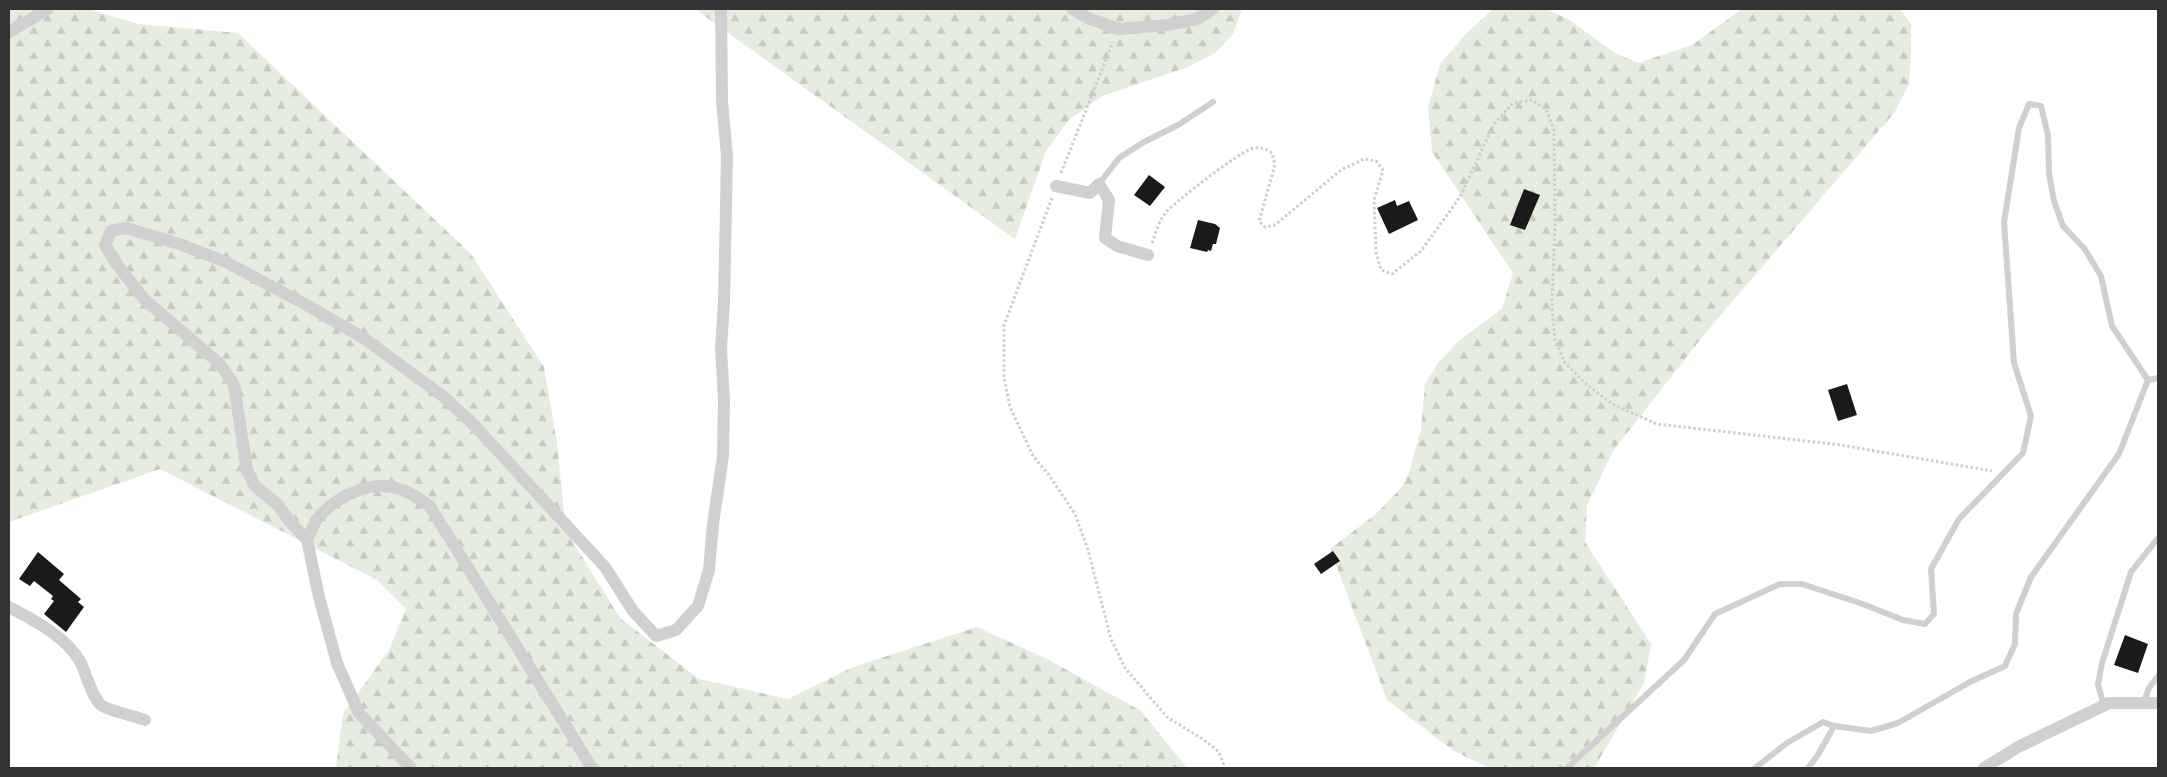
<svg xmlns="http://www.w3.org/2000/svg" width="2167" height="777" font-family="'Nunito Sans',sans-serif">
<defs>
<pattern id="forest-firs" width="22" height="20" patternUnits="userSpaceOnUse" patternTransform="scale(1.25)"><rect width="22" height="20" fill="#e6ecdf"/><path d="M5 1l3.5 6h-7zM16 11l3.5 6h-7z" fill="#c6cbc0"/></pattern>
</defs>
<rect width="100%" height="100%" fill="#fff"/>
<!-- forest -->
<path fill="url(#forest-firs)" d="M9 9H88L138 24 238 33 471 254 544 367 557 443 566 531 620 618 699 679 788 699 853 667 977 627 1047 659 1141 711 1187 768H336L343 714 389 650 406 609 377 580 160 469 9 522Z
M695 9H1242L1233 34 1215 53 1188 67 1102 96 1069 120 1046 151 1015 239Z
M1493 9H1546L1568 19 1615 53 1638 63 1692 45 1742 9H1900L1911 24V54L1909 84 1894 113 1707 331 1613 451 1587 505 1585 542 1651 644 1644 683 1594 768H1489L1454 751 1387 700 1330 549 1376 514 1401 488 1409 473 1421 429 1425 384 1438 363 1461 339 1502 309 1513 273 1432 152 1428 108 1440 64 1465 35Z"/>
<!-- building -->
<path fill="#1a1a1a" d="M1149 175 1165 187 1150 206 1134 195Z
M1524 189 1540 195 1525 230 1510 225Z
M1395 200 1397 206 1409 201 1418 220 1389 234 1377 208Z
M1198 220 1215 224 1220 228 1216 244H1213L1211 251 1208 250 1207 252 1190 248Z
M1847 384 1857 415 1838 421 1828 390Z
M1333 551 1340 561 1321 574 1314 564Z
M38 552 64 574 59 580 81 599 78 602 84 607 66 632 44 614 54 601 51 599 53 596 34 581 30 586 19 579Z
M2125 635 2148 644 2138 673 2114 665Z"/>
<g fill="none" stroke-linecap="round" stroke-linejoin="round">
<!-- path -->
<path stroke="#cdcdcd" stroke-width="3" stroke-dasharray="2.5 2.5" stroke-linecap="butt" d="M1061 173 1113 42
M1052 198 1004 325V377L1010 407 1033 456 1049 475 1075 514 1088 550 1111 639 1125 668 1167 717 1204 740 1219 752 1225 768
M1152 243C1156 232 1159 220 1167 211 1178 200 1241 150 1254 148 1262 147 1266 149 1272 153L1275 165 1259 221 1265 227 1275 225 1341 170 1364 159 1376 161 1383 170 1374 200 1376 252 1381 270 1392 274 1421 251 1460 197 1494 124 1513 103 1532 100 1546 109 1554 130 1555 225 1552 308 1555 340 1565 363 1585 383 1612 404 1657 424 1841 445 1992 471"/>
<!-- lane -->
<path stroke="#d0d0d0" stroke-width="6" d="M1099 184 1119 158 1144 142 1178 125 1213 102
M2148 380 2158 378
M2144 702 2149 688 2158 676
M2104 705 2098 685 2102 663 2131 572 2158 538
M1567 768 1684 660 1715 614 1780 584H1802L1860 603 1903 620 1925 624 1934 614 1931 569 1959 519 2023 453 2031 416 2014 363 2004 222 2019 128 2029 104 2041 106 2048 135 2049 173 2054 201 2063 226 2084 248 2101 276 2112 326 2148 380
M1755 768 1787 743 1823 722 1834 726 1871 731 1898 723 1970 682 2005 666 2015 644 2016 614 2031 577 2119 454 2148 380
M1808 768 1818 755 1834 726"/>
<!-- street -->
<path stroke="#d0d0d0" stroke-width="12" d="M1072 9 1088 18 1118 29 1167 25 1197 19 1213 9
M9 32 48 9
M1056 186 1090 193 1099 184 1109 200 1105 238 1117 246 1148 255
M307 540C310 534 313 525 317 519 336 496 373 478 402 490 411 493 421 500 429 505L592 768
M9 607C34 620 67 637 81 663 87 676 91 695 101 705 109 711 135 716 145 720
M411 768 359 713 337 663 319 597 307 540 290 522 278 505 255 486 247 470 234 385 220 364 144 299 115 262 105 245 111 231 126 228 179 244 226 262 312 308 365 339 444 397 474 425 605 567 633 611 656 636 676 630 698 606 709 570 713 524 723 456 724 400 721 349 724 302 727 156 722 101 721 9
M1984 768 2018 747 2109 703H2158"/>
</g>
<!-- border -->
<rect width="2167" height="777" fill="none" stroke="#333333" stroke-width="20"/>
</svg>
